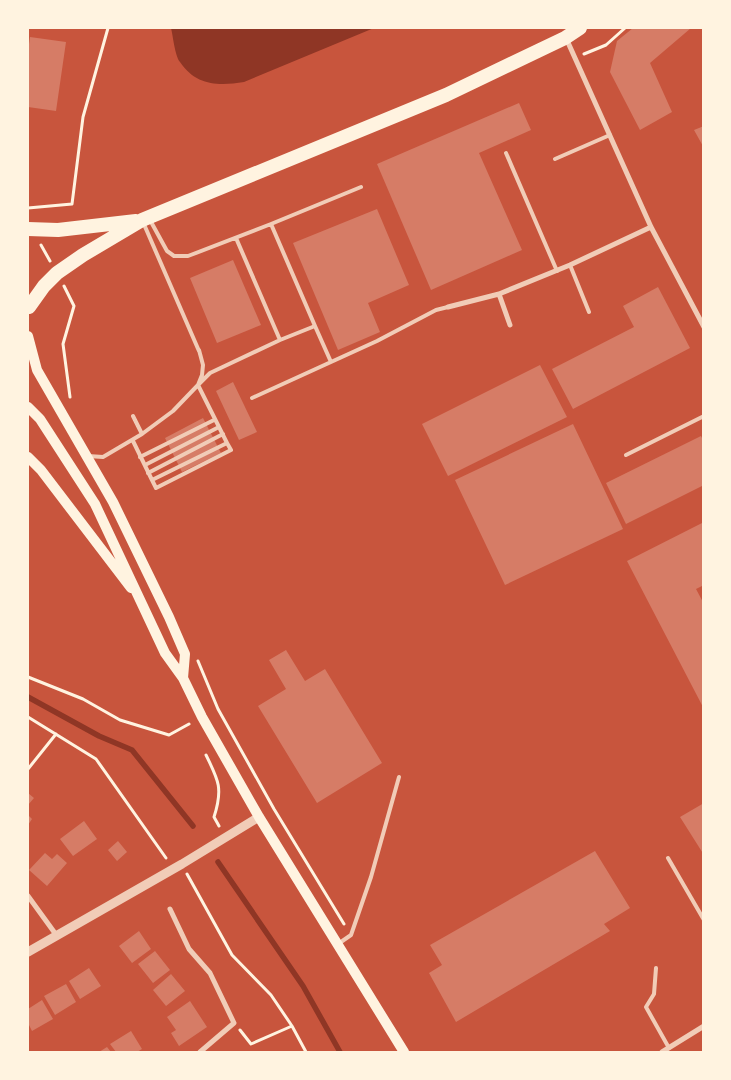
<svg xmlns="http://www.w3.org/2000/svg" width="731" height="1080" font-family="Barlow,sans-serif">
<rect width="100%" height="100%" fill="#c8553d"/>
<!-- water -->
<path fill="#8f3625" d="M171 28H374L244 82C219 86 196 86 180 62 175 56 173 36 171 28Z"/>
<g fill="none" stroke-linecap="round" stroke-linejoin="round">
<!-- stream -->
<path stroke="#8f3625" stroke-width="5.5" d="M28 697 99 736 132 750 193 826
M218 862 303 986 340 1052"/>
</g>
<!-- building -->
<path fill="#d67c66" d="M633 28H691L650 63 672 112 640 130 610 72 617 41Z
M30 37 66 42 56 111 28 107V51Z
M519 103 531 130 479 153 522 250 431 290 377 164Z
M704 126V148L694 130Z
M377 209 409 285 368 303 380 332 338 350 293 243Z
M233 260 261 325 217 343 190 278Z
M658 287 690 348 573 409 552 369 634 327 623 306Z
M540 365 567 417 448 476 422 424Z
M233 382 257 432 239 440 216 391Z
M203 418 221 453 182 472 165 438Z
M573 424 623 529 505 585 455 480Z
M701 436 704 442V485L626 524 606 483Z
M704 522V585L696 589 704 604V709L627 561Z
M286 650 305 681 325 669 382 763 317 803 258 706 286 689 269 660Z
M28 793 34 798 28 805Z
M704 803V855L680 817Z
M28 815 32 819 28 825Z
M84 821 97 839 73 856 60 839Z
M118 841 127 852 117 861 108 850Z
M595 851 630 908 604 924 610 931 456 1022 429 973 442 965 430 945Z
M45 853 52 859 57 854 67 863 47 886 29 870Z
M139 931 151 949 132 963 119 946Z
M155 951 170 970 153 983 138 964Z
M89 968 101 986 80 999 69 981Z
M171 974 185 991 166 1006 153 990Z
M66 984 76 1002 55 1015 44 996Z
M42 1000 53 1019 32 1031 28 1023V1009Z
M190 1001 207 1027 179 1046 171 1033 176 1030 167 1017Z
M131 1031 142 1049 137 1052H116L110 1044Z
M107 1047 111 1052H99Z"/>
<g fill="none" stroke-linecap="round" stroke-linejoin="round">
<!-- path -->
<path stroke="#fff3e0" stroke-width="3" d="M584 54 606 45 625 28
M28 208 72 204 83 117 108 28
M41 245 50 261
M64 286 74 306 63 344 70 397
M198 661 218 709 274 809 344 924
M28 677 83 699 120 720 169 735 189 724
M28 717 96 759 166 858
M206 755C219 781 223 789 214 817L219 826
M28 769 56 734
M187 874 232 955 271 995 292 1026 306 1052
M240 1030 251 1044 292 1026"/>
<!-- service -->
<path stroke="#f1ccb7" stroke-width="4" d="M506 153 557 271
M555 159 610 135
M150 220 167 251 174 256H188L271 224 361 187
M143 222 199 351
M271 224 315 326
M236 238 280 340 315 326 331 362
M570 265 589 312
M252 398 377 341 436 310 448 307
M133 416 142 434
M133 441 152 480 227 443 198 385 210 373 280 340
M626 455 704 416
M88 456 103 457 142 434 173 411 198 385 202 375 203 365 199 350
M140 457 214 420
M145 465 219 427
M148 473 223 434
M152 480 156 488 231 450 227 443
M668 858 704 920
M338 944 351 935 371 877 399 777
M656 968 654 994 646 1007 669 1048"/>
<!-- minor -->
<path stroke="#f1ccb7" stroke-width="5" d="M566 38 651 227 704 327
M499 294 510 325
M448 307 499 294 570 265 651 227
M28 896 57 936
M170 909 189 949 210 973 234 1023 200 1052
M662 1052 704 1026"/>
<!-- tertiary -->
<path stroke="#f1ccb7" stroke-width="9" d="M28 952 182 864 259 817"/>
<!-- secondary -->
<path stroke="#fff3e0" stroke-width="10" d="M28 336 37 370 113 502 169 617 185 654 183 678
M28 407 40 419 95 504 165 653 183 678 202 717 259 817 404 1052
M28 457 41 470 131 588"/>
<!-- trunk -->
<path stroke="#fff3e0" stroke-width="14" d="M28 229 58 230 136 221
M29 307 44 286 57 273 83 255 142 220 446 95 565 38 580 28"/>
</g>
<!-- border -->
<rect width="731" height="1080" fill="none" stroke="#fff3e0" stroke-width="58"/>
</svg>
